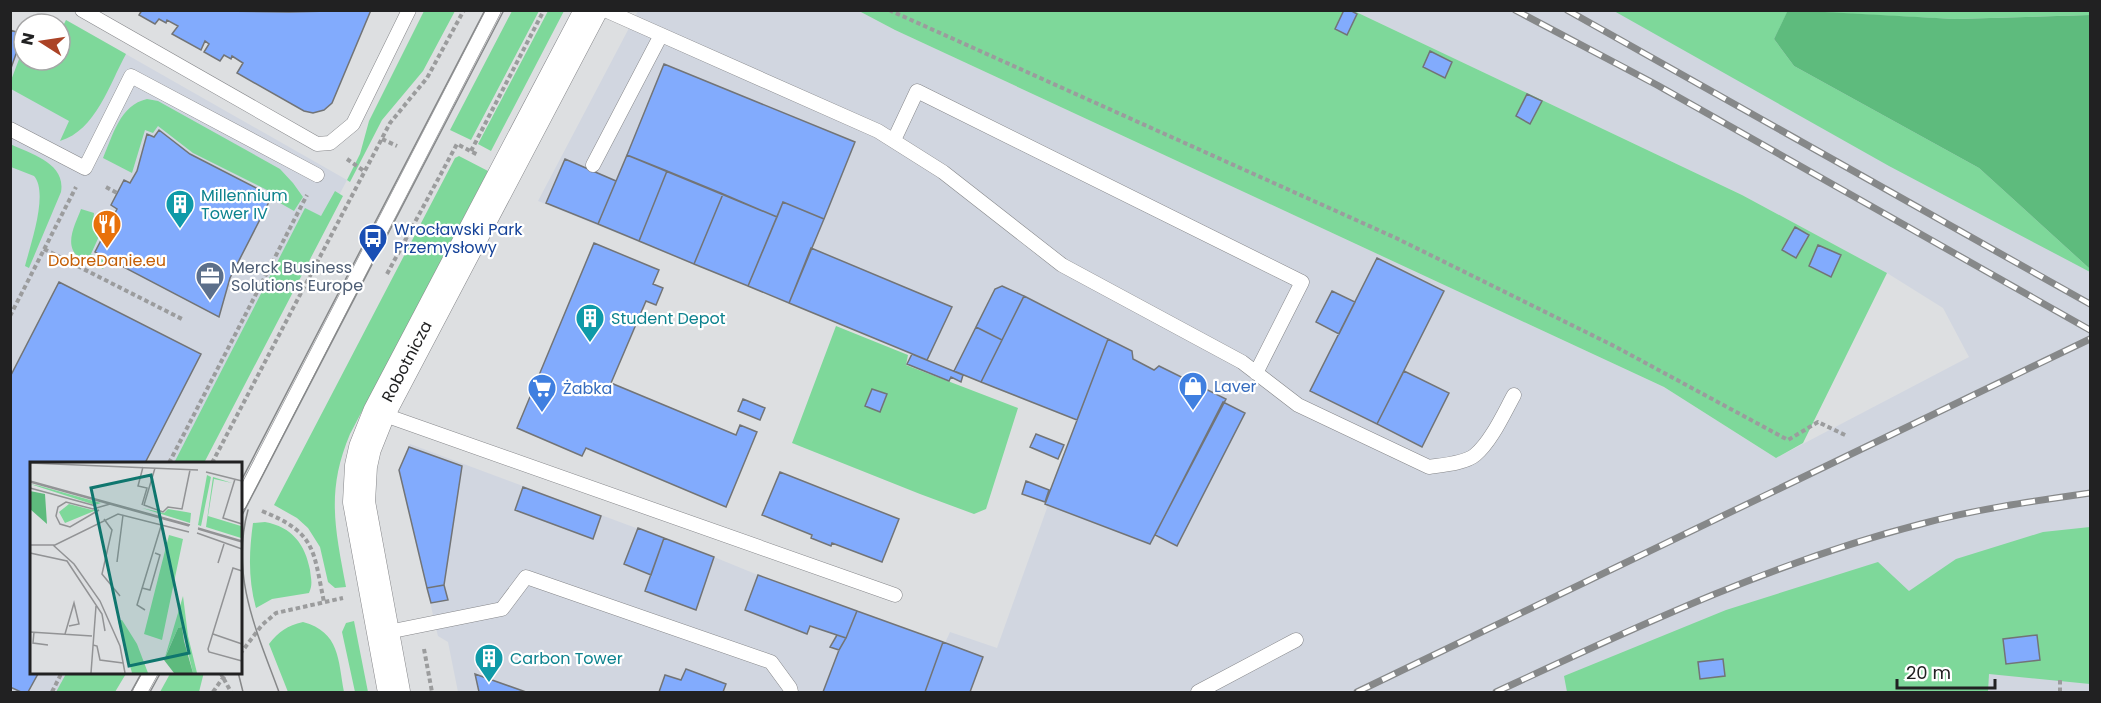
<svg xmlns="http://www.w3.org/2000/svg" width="2101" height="703" font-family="Poppins,sans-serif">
<rect width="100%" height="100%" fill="#dddfe1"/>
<!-- built -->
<path fill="#d1d6e0" d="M638 11H859L895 30 1664 387 1776 458 1969 357 1943 308 1887 273 1742 195 1354 11H1781L2090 207V692H458L448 642 438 636 399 470 410 444 714 557 758 575 945 643 950 632 997 648 1047 508 1045 504 1077 420 538 201Z
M66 20 347 180 200 463H32V672H113L102 692H11L10 30 24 35V60H60V32Z"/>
<!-- green -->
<path fill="#7ed89a" d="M2090 10V15L1955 19 1792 11Z
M424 11H455L423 71 382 120 350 182 347 180 360 154 369 121Z
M512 11H539L471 140 450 130Z
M548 11H564L491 151 478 144Z
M859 11H1354L1742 195 1887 273 1803 443 1776 458 1664 387 895 30Z
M1614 11H1788L1774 39 1794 66 1979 168 2090 269V272L1889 166Z
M66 20 126 54C109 85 96 130 60 141L69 121 11 89 10 83 24 46V60H60V32Z
M147 99 158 101 280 169 293 183 303 197 294 211 273 199 275 194 193 153 158 126 153 133 145 130 132 173 103 158C113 135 120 105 147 99Z
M10 144C31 154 66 163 61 192L29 268 25 266C30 246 49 193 34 176L11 167Z
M459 156 488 171 350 434C326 491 335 528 346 587L335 588 328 582 320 547 308 528 297 518 274 505 455 158Z
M335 191 343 196 204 463H174L305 208 321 216Z
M81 209 94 213C93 222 93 228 101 232L91 254 107 262 103 269C96 265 83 262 77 256 64 243 76 223 81 209Z
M836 326 908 355 906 365 1018 408 986 509 974 514 920 494 792 443Z
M265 522C292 527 305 544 310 570 311 579 313 584 309 593L272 599 256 608C248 579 249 552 253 523Z
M2090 527V684L1989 674 1988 692H1567L1564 676 1726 610 1878 562 1909 591 1956 559 2043 532Z
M354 621 368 692H355L342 632 346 623Z
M303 622C340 632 338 660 344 692H288L269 644C279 631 287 626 303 622Z
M67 672H127L115 692H56Z
M171 672H204L199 692H160Z"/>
<!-- forest -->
<path fill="#5ebb7d" d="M1788 10 1955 19 2090 15V269L1979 168 1794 66 1774 39Z"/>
<!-- building -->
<path fill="#82abfd" stroke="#727476" stroke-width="1.5" d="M142 10 289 12 371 10 332 103 324 110 313 113 304 111 237 73 243 63 232 56 231 59 224 55 220 61 204 52 209 44 205 41 201 50 172 34 178 26 167 20 166 23 159 19 155 24 139 15Z
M1344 10H1350L1357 14 1347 35 1335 29Z
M10 30 23 34 10 71Z
M1430 51 1452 62 1445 78 1423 67Z
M664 64 855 142 824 219 783 202 777 217 627 155Z
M1527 94 1542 101 1530 124 1516 116Z
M159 130 190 154 270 195 271 198 230 278 219 317 95 252 117 209 111 205 124 180 130 183 137 171 147 134 154 137Z
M627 155 667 171 639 241 598 224Z
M565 159 616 181 598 224 546 203Z
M667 171 723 194 694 264 639 241Z
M723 194 777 217 748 286 694 264Z
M783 202 824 219 789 303 748 286Z
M1795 227 1809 235 1796 258 1782 250Z
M594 243 659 270 653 284 663 288 656 305 646 301 611 383 736 435 740 425 757 432 726 507 586 448 582 456 517 428Z
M1818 245 1841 255 1831 277 1809 266Z
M811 248 952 307 927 360 789 303Z
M1377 258 1444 291 1377 424 1310 391Z
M59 282 201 354 145 463H32V672H39L28 692H21L10 687V377Z
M1002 286 1024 296 1002 340 976 327 995 289Z
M1332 291 1355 302 1339 334 1316 322Z
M1024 296 1108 339 1077 420 981 382Z
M976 327 1002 340 981 382 954 371Z
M1108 339 1132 351 1133 359 1154 370 1159 366 1226 399 1150 544 1045 504Z
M912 354 963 375 961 382 951 377 949 381 907 364Z
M1404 371 1449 393 1422 447 1377 424Z
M872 389 887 394 880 412 865 406Z
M743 399 765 408 760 420 738 411Z
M1223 402 1245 413 1177 546 1155 535Z
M1036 434 1064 445 1058 459 1030 447Z
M409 447 462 466 444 585 427 588 399 470Z
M780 472 899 519 882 562 832 543 831 546 811 538 812 535 762 515Z
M1026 481 1049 490 1045 502 1022 494Z
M523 487 601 516 593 539 515 510Z
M638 528 664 538 651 575 624 564Z
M664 538 714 557 696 610 645 591Z
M758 575 857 611 846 638 810 626 807 634 745 610Z
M444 585 448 600 431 603 427 588Z
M857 611 943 642 925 692H823L839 650 846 638Z
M837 635 846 638 839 650 830 647Z
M2037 635 2040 660 2006 664 2003 639Z
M943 642 983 657 970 692H925Z
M1723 659 1725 676 1700 679 1698 662Z
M686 669 726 684 723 692H659L665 675 681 680Z
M475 674 526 692H479Z"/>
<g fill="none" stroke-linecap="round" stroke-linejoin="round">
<!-- service casing -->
<g stroke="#858689" stroke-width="15">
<path id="service" d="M82 10 317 144 330 143 353 124 409 10
M605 10 878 131 943 172 1062 265 1242 362 1298 405 1429 467C1442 465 1466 463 1475 455 1491 442 1504 413 1514 395
M10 129 85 168 131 76 317 175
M894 140 917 91 1302 282 1256 373
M593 165 661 35
M379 413 895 595
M240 503 494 10
M383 633 502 609 526 577 771 662 790 688 791 692
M140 692 151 672
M1198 692 1296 640"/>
</g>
<!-- tertiary casing -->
<g stroke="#858689" stroke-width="33">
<g id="tertiary">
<path id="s1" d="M394 692 359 502 361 466 365 448 379 413 591 10"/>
</g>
</g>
<!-- path -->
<path stroke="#9b9c9d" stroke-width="4" stroke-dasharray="4.5 3" stroke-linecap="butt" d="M889 10 1396 238 1616 347 1788 440 1818 422 1847 436
M382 139 397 146
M471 151 544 10
M347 159 364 171
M106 187 117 193
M44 249 182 319
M387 274 457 144 478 155
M10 316 76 187
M169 463 307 195
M212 463 390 123 427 78 464 10
M262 511C316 533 313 549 324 602
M424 649 432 692
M240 654 262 625 276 613 343 598
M220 672 231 692
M2060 680V692
M52 692 62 672
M213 692 227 672"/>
<!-- service -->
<use href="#service" stroke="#fff" stroke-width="14"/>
<!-- tertiary -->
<use href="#tertiary" stroke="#fff" stroke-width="32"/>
<!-- tram -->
<path stroke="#868889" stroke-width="1.5" d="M240 483 485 10
M248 510C230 576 257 632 279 692
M240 519 504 10
M238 672 243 692
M131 692 142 672
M150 692 161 672"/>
<!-- rail casing -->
<g stroke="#868889" stroke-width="7">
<path id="rail" d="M1515 10 1657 85 2090 330
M1567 10 2090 304
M1357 692 2090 339
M1496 692C1634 628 1773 562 1921 524 1977 509 2034 501 2090 493"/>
</g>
<!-- rail -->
<use href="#rail" stroke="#fff" stroke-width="4.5" stroke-dasharray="14" stroke-linecap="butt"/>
</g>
<!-- icons -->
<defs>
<g id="building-pin" transform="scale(1.5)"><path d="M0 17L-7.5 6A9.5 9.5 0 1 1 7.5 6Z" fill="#0f9aa8" stroke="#fff"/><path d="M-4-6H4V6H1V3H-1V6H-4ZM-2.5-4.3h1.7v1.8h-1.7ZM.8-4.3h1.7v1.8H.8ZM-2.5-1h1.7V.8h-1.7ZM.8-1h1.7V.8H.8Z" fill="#fff"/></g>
<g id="restaurant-pin" transform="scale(1.5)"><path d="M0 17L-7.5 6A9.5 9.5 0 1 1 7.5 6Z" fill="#e8710a" stroke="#fff"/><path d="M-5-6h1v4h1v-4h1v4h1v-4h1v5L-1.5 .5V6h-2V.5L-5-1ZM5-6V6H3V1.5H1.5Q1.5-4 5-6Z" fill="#fff"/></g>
<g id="bus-pin" transform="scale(1.5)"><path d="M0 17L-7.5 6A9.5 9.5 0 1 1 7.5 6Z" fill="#1a4fb4" stroke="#fff"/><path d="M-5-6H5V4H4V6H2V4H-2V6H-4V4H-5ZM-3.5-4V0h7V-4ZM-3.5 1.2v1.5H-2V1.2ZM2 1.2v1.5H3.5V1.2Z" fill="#fff"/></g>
<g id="office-pin" transform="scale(1.5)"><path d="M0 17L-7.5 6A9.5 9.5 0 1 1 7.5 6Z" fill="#5c6f8a" stroke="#fff"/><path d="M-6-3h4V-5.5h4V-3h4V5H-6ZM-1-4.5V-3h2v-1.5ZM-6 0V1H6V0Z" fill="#fff"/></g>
<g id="shop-pin" transform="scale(1.5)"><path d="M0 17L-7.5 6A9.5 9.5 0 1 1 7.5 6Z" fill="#3f7fe0" stroke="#fff"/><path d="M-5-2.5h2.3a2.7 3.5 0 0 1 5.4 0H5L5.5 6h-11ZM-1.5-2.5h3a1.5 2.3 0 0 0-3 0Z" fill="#fff"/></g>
<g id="supermarket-pin" transform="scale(1.5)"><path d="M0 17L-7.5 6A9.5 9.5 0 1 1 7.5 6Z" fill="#3f7fe0" stroke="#fff"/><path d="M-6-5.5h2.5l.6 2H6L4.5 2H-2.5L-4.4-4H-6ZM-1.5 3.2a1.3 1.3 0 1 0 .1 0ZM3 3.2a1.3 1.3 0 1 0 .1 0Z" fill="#fff"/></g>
</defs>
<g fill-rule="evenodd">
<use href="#building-pin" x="180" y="204"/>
<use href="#restaurant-pin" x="107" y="224"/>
<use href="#bus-pin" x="373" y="238"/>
<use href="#office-pin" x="210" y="276"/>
<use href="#building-pin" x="590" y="318"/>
<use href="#shop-pin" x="1193" y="386"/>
<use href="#supermarket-pin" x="542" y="388"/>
<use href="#building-pin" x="489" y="658"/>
</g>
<g text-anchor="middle" stroke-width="4.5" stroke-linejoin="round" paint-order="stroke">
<!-- culture labels -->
<g font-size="16" fill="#0d838f" stroke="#fff" text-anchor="start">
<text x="201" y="201">Millennium<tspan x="201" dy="18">Tower IV</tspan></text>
<text x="611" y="324">Student Depot</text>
<text x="510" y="664">Carbon Tower</text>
</g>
<!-- transit labels -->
<g font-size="16" fill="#164399" stroke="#fff" text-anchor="start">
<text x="394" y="235">Wrocławski Park<tspan x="394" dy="18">Przemysłowy</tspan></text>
</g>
<!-- food labels -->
<g font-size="16" fill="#c56008" stroke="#fff">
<text x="107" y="266">DobreDanie.eu</text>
</g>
<!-- service labels -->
<g font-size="16" fill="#4e5e75" stroke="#fff" text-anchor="start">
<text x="231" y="273">Merck Business<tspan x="231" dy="18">Solutions Europe</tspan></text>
</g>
<!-- street labels -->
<g font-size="16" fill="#212122" stroke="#fff">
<text dy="6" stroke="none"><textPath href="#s1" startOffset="344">Robotnicza</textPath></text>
</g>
<!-- shop labels -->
<g font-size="16" fill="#366cbe" stroke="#fff" text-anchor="start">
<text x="1214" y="392">Laver</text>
<text x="563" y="394">Żabka</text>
</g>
</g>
<!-- overview -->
<g transform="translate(30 462)">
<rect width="212" height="212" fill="#dddfe1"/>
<path d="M177 13 181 15 171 64 168 63ZM183 15 202 21 184 17 178 54 211 64V76L176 65ZM0 22 10 24 71 41 65 43ZM39 42 62 48 69 47 35 61 29 50ZM112 46 134 51 138 47 156 50 161 51 160 61ZM139 73 153 77 132 178 114 172ZM153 134 158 174 167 211H163L152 165 148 166 135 195ZM92 158 107 182 118 211H102L88 159Z" fill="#7ed89a"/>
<path d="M0 29 15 32 17 62 0 47ZM152 165 154 179 163 211H144L134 198 148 166Z" fill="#5ebb7d"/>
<path fill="none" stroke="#929395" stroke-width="1.5" d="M0 1 168 8M125 6 114 43 133 50 138 45 152 47 160 8M176 10 212 19M205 17 193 56 212 62M0 19 160 63M0 20 159 64M0 26 66 44M112 43 117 26 108 24 113 5M69 48 40 65 30 62 26 54 28 45 36 40 63 47 80 42M74 57 82 68 72 112 90 134M168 66 212 79M168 67 212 80M167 71 212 87M0 83H25L88 52 159 70M23 83 44 102 70 139 90 184 95 211M0 91 37 99 72 152 75 169M87 100 93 53M188 101 194 82M212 109 203 106 178 187 179 190 212 199M112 126 120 128 130 93 125 91M115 148 107 143 131 64M0 170 62 174M4 170 3 181 18 183M35 172 44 141 49 162 39 164M183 172 212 182M63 183 67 184 70 198 93 201M61 211 66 144"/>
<path fill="#0f766e" fill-opacity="0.15" stroke="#0f766e" stroke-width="3" d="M121 13 159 191 99 204 61 26Z"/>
<rect width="212" height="212" fill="none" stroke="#212122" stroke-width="3"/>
</g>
<!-- border -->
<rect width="2101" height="703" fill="none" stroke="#212122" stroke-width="24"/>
<!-- north arrow -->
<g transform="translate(42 42) rotate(282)"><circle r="28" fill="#ffffff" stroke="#a6a6a7" stroke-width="1.5"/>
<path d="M0-4.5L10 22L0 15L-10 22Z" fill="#ab4326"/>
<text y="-9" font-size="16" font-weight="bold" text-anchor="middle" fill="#212122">N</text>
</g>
<!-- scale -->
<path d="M1897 679v9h98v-9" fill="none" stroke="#212122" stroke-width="3"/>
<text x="1906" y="679" font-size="18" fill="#212122" stroke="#ffffff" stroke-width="4.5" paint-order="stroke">20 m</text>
</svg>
